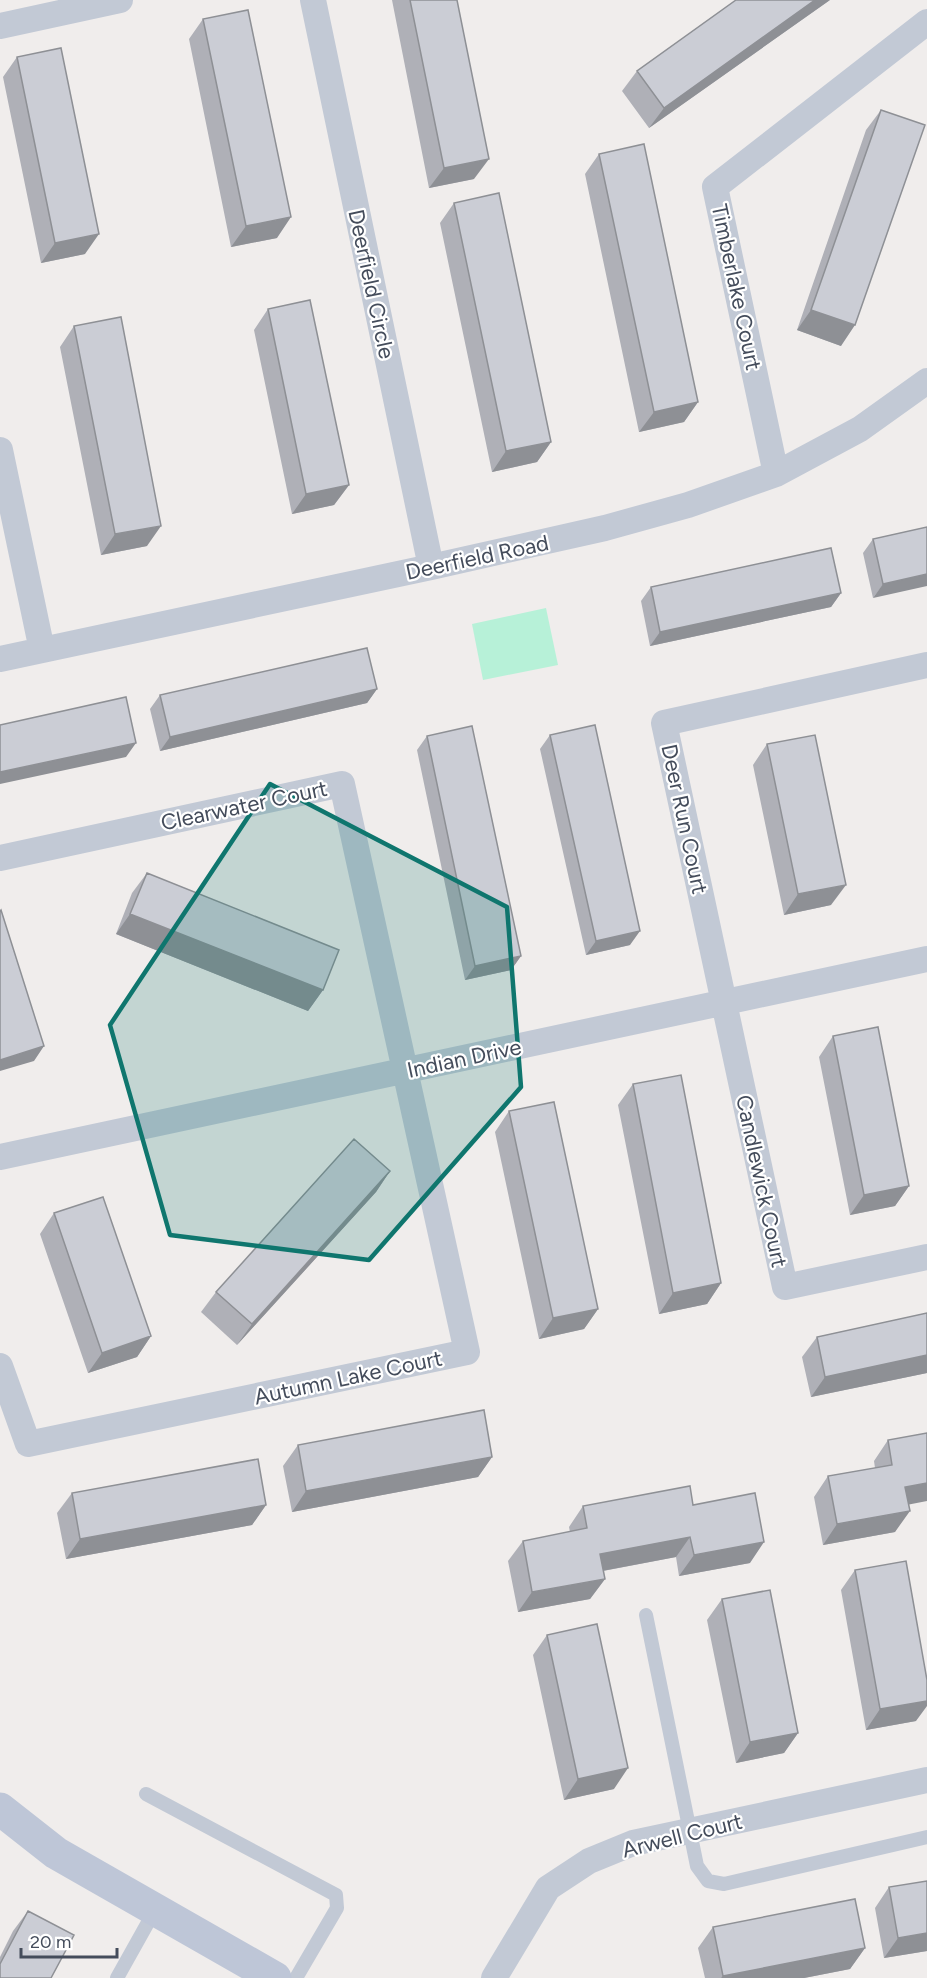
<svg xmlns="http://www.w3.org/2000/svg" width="927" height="1978" font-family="Figtree,sans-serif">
<rect width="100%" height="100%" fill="#f0edec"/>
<!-- green -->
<path fill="#b7f1d8" d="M546 608 558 665 483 680 472 624Z"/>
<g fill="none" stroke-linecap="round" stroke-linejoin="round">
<!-- lane -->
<path stroke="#c2c9d5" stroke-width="14" d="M646 1615 697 1866 708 1881 724 1884 927 1837
M146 1794 336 1895 337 1908 296 1978
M117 1978 155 1910"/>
<!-- street -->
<path stroke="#c2c9d5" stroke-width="26" d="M313 0 431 567
M0 26 120 0
M0 450 42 650
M776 474 715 187 927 22
M0 659 431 567 605 528 688 505 776 474 860 429 927 381
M927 665 664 723 785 1287 927 1257
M0 858 342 784 467 1352 28 1444 0 1366
M0 1157 927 959
M494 1978 548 1888 589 1861 633 1843 927 1780"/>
<!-- secondary -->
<path stroke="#bec6d7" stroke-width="33" d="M0 1809 56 1853 275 1978"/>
</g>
<!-- wall -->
<path fill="#afb0b7" d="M392 0H457L474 179 429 188Z
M830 0 649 128 622 91 637 71Z
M203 19 277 238 231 247 189 39Z
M17 57 85 254 41 263 3 77Z
M881 110 841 346 797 330 866 130Z
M599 154 698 402 684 422 639 432 585 174Z
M454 203 551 442 537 462 492 472 440 223Z
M268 309 349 485 334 505 292 514 254 330Z
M74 326 147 546 101 555 60 347Z
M927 527 873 598 863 553 873 539Z
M651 587 841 593 831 607 650 646 641 601Z
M377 689 367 703 160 751 150 709 160 695Z
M550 735 630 945 586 955 540 749Z
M427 736 521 956 511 970 465 980 417 750Z
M767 744 831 905 784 915 753 765Z
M147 873 323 990 308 1011 116 934 132 893Z
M833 1036 909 1186 895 1206 850 1215 819 1057Z
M633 1084 721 1283 707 1304 659 1314 618 1105Z
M509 1111 598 1309 584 1329 539 1339 495 1132Z
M390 1171 376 1192 237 1345 201 1312 216 1292Z
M54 1213 151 1336 137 1357 88 1373 40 1234Z
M927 1313V1373L811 1397 802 1357 817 1337Z
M888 1440 908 1504 895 1532 823 1545 814 1497 828 1476 875 1468 874 1461Z
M298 1445 492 1457 478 1477 292 1512 283 1466Z
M72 1493 266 1505 252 1525 66 1559 57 1513Z
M693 1505 750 1563 679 1576 676 1557 603 1571 605 1579 590 1599 518 1612 508 1561 523 1541 570 1532 569 1527 583 1506Z
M855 1570 916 1721 866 1730 841 1590Z
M722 1599 798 1733 784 1753 736 1763 707 1620Z
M547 1635 614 1789 564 1800 533 1655Z
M889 1887 927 1951 884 1958 875 1908Z
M28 1911 0 1978V1957L13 1931Z
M713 1927 865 1948 850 1969 804 1978H705L698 1948Z"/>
<!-- shaded-wall -->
<path fill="#8e9095" d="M815 0H830L649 128 664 108Z
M489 159 474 179 429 188 444 168Z
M291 217 277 238 231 247 246 226Z
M99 234 85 254 41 263 55 243Z
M811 310 855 325 841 346 797 330Z
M698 402 684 422 639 432 654 412Z
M551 442 537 462 492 472 506 451Z
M349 485 334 505 292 514 306 494Z
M161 526 147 546 101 555 115 534Z
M927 574V586L873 598 883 584Z
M841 593 831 607 650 646 660 632Z
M377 689 367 703 160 751 170 737Z
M136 743 126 757 0 784V772Z
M846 885 831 905 784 915 798 894Z
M130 914 323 990 308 1011 116 934Z
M640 931 630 945 586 955 596 941Z
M521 956 511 970 465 980 475 966Z
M44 1046 34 1061 0 1071V1060Z
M390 1171 376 1192 237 1345 252 1324Z
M909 1186 895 1206 850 1215 864 1195Z
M721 1283 707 1304 659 1314 673 1293Z
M598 1309 584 1329 539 1339 553 1318Z
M151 1336 137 1357 88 1373 102 1353Z
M927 1355V1373L811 1397 825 1377Z
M492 1457 478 1477 292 1512 306 1491Z
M927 1483V1501L891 1508 905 1487Z
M266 1505 252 1525 66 1559 80 1539Z
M910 1511 895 1532 823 1545 837 1524Z
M690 1537 676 1557 586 1574 600 1554Z
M764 1542 750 1563 679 1576 694 1555Z
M605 1579 590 1599 518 1612 532 1592Z
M927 1701V1706L916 1721 866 1730 880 1709Z
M798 1733 784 1753 736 1763 750 1742Z
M628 1768 614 1789 564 1800 578 1779Z
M927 1933V1951L884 1958 898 1938Z
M865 1948 850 1969 804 1978H721L723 1976Z"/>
<!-- building -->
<path fill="#cbcdd5" stroke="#8e9095" stroke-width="1.5" d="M410 0H457L489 159 444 168Z
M736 0H815L664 108 637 71Z
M248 10 291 217 246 226 203 19Z
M61 48 99 234 55 243 17 57Z
M881 110 925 125 855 325 811 310Z
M644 144 698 402 654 412 599 154Z
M499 193 551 442 506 451 454 203Z
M310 300 349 485 306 494 268 309Z
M121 317 161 526 115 534 74 326Z
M927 527V574L883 584 873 539Z
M831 548 841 593 660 632 651 587Z
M367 648 377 689 170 737 160 695Z
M126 697 136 743 0 772V725Z
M595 725 640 931 596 941 550 735Z
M472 726 521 956 475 966 427 736Z
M815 735 846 885 798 894 767 744Z
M147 873 339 950 323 990 130 914Z
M1 910 44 1046 0 1060V911Z
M878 1027 909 1186 864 1195 833 1036Z
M681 1075 721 1283 673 1293 633 1084Z
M554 1102 598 1309 553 1318 509 1111Z
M354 1139 390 1171 252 1324 216 1292Z
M103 1197 151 1336 102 1353 54 1213Z
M927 1313V1355L825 1377 817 1337Z
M484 1410 492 1457 306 1491 298 1445Z
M927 1433V1483L905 1487 910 1511 837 1524 828 1476 892 1465 888 1440Z
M258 1459 266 1505 80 1539 72 1493Z
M690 1486 693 1505 755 1493 764 1542 694 1555 690 1537 600 1554 605 1579 532 1592 523 1541 587 1528 583 1506Z
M906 1561 927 1680V1701L880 1709 855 1570Z
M770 1590 798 1733 750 1742 722 1599Z
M597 1624 628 1768 578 1779 547 1635Z
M927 1881V1933L898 1938 889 1887Z
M855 1899 865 1948 723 1976 713 1927Z
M28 1911 74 1935 51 1978H0V1964Z"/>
<!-- marked area -->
<path fill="#0f766e" fill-opacity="0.2" stroke="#0f766e" stroke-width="4.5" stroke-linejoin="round" d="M270 784 507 907 521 1087 369 1260 170 1235 110 1025Z"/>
<g text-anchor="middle" stroke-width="4.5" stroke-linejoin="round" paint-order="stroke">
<!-- street labels -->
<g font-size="22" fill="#444c5b" stroke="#fff">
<text transform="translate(372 284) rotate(78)" y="8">Deerfield Circle</text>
<text transform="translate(737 287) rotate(78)" y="8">Timberlake Court</text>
<text transform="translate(477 557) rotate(-12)" y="8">Deerfield Road</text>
<text transform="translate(244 805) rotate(-12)" y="8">Clearwater Court</text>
<text transform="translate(685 819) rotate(78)" y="8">Deer Run Court</text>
<text transform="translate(464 1058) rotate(-12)" y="8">Indian Drive</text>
<text transform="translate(762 1181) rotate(78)" y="8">Candlewick Court</text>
<text transform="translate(348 1377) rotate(-12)" y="8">Autumn Lake Court</text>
<text transform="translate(682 1835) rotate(-14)" y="8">Arwell Court</text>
</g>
</g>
<!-- scale -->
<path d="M21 1948v9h96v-9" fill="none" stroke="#444c5b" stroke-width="3"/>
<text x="30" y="1948" font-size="18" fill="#444c5b" stroke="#ffffff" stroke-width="4.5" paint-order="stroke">20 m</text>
</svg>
